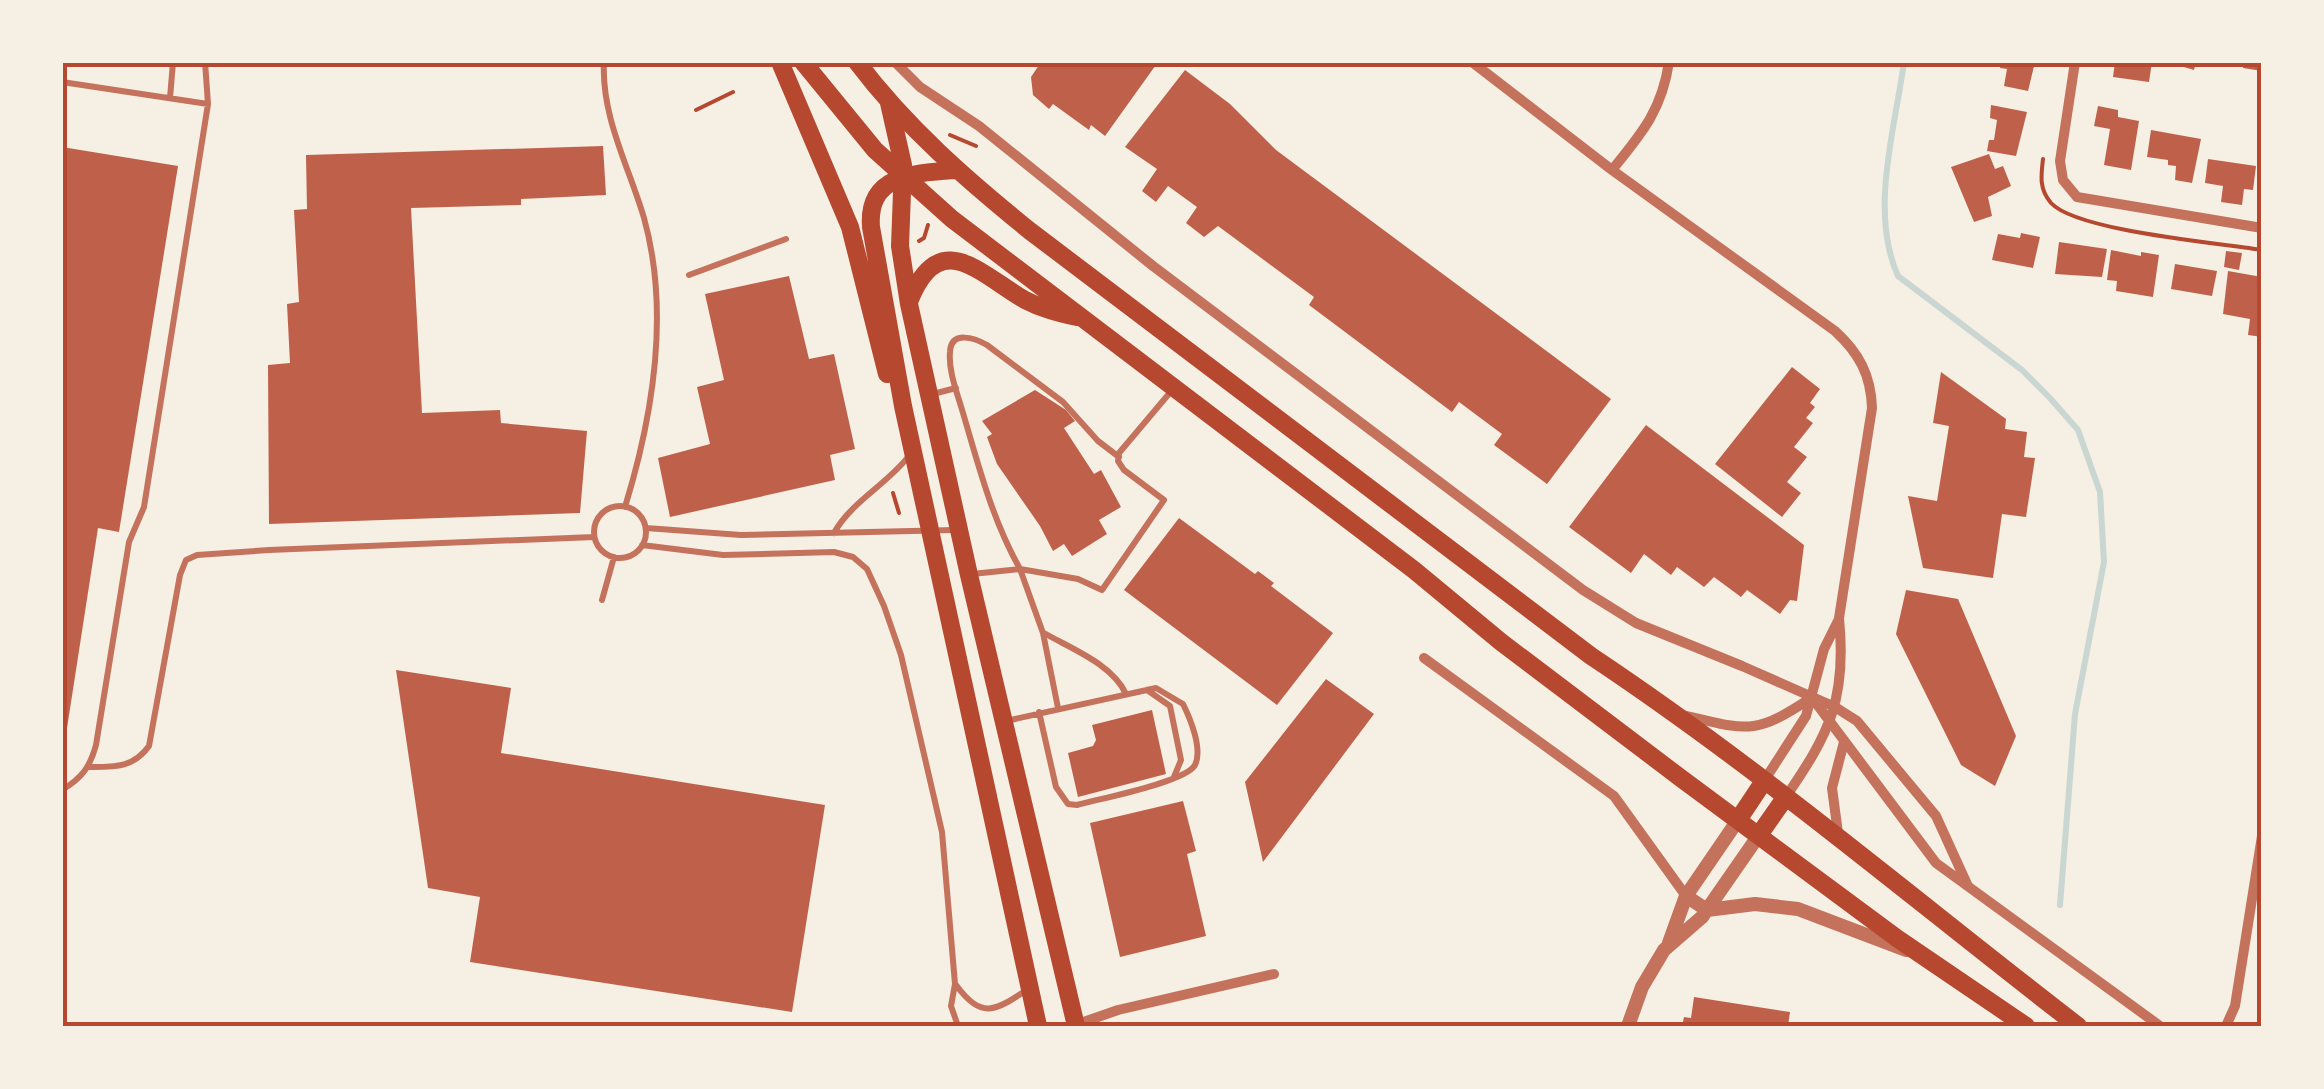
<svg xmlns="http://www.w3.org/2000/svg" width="2324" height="1089" font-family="Ubuntu,sans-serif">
<rect width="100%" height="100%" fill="#f6efe4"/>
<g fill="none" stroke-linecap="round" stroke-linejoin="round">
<!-- stream -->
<path stroke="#c9d6d2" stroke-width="6" d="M1904 62C1895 129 1869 212 1898 276L2022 370 2050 398 2078 430 2100 492 2104 562 2075 714 2060 905"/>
</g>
<!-- building -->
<path fill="#bf614a" d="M1041 62H1158L1105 136 1091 125 1089 130 1053 104 1049 109 1033 95 1031 77Z
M2001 62H2035L2028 91 2004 86 2007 69 2000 68Z
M2115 62H2152L2149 82 2113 77Z
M2167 62H2196L2194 70Z
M2244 62H2262V71L2243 68Z
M1185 70 1230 104 1276 150 1611 399 1547 484 1494 445 1502 434 1459 402 1452 412 1309 305 1314 297 1218 226 1204 237 1186 223 1197 207 1168 186 1156 202 1142 191 1157 169 1125 147Z
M1991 105 2027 112 2016 156 1987 151 1989 140H1994L1997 120 1990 118Z
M2098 106 2118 110V117L2139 121 2131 170 2104 165 2110 129 2094 126Z
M2151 130 2201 139 2192 183 2175 180 2176 166 2168 165V160L2147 157Z
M603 146 606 195 521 199V205L411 208 422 413 500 410 501 423 587 431 580 513 269 524 268 365 290 363 287 304 299 302 294 210 307 209 306 155Z
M62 147 178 166 119 532 98 528 65 741Z
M1989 154 1995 169 2003 166 2011 186 1988 197 1992 216 1974 222 1951 167Z
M2208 159 2256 166 2253 190 2244 189 2242 205 2221 202 2223 186 2205 183Z
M2021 233 2040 237 2033 268 1992 260 1998 234 2020 238Z
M2059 242 2107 249 2102 277 2055 274Z
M2111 250 2141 256V252L2159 255 2153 297 2116 291 2117 281 2107 280Z
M2226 251 2242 253 2239 270 2224 267Z
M2175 264 2217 271 2212 296 2171 289Z
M2228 271 2262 277V337L2248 335 2250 319 2223 314Z
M789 276 809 359 834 354 855 449 830 455 835 480 670 517 658 458 710 444 697 387 724 380 705 294Z
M1792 367 1820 389 1810 403 1815 407 1806 418 1813 423 1794 447 1807 457 1787 482 1801 493 1782 517 1715 464Z
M1941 372 2006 419 2005 429 2027 432 2024 457 2035 458 2026 517 2002 514 1993 578 1923 568 1908 496 1937 501 1949 426 1933 423Z
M1035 390 1066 410 1075 421 1064 428 1094 474 1101 470 1121 507 1099 520 1107 534 1072 556 1064 544 1053 551 1040 526 997 464 987 437 992 434 982 421Z
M1646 425 1804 545 1797 601 1790 600 1780 614 1747 590 1741 597 1714 577 1704 587 1677 567 1671 575 1644 554 1631 573 1569 527Z
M1179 518 1255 574 1258 571 1274 583 1271 586 1333 633 1277 705 1124 590Z
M1906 590 1958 599 2016 736 1995 786 1961 765 1896 634Z
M396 670 511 688 501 753 825 805 792 1012 470 962 480 897 428 888Z
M1326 679 1374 714 1263 862 1245 782Z
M1152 710 1166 774 1078 797 1068 753 1093 746 1096 740 1092 725Z
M1183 801 1196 851 1187 854 1206 936 1120 957 1090 823Z
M1694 997 1790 1012 1788 1026H1682L1684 1017 1691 1018Z"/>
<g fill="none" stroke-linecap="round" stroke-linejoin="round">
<!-- path -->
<path stroke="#b5482f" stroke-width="4" d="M696 110 733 92
M950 135 976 146
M2043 159C2041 176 2039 189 2051 203 2077 231 2218 243 2262 250
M919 241 924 238 928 225
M893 493 899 513"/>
<!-- service -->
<path stroke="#c5725c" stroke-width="6" d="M604 62C601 116 629 167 644 218 670 311 653 416 625 507
M62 82 208 104
M170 98 173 62
M689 275 786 239
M933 394 956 388
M1119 457 1098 441 1063 402 987 345C975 338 951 330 950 352 948 371 958 395 963 413 979 467 992 519 1020 569L1078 579 1102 590 1164 500 1124 470 1118 461 1119 453 1173 389
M594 532a26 26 0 1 1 52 0a26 26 0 1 1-52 0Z
M646 528 741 535 954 530
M834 533C851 502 886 485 908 457
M642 545 723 555 834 552 853 557 867 569 884 606 901 655 942 832 955 984 951 1006 958 1026
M972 574 1020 569 1043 633 1058 708
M602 600 614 557
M1044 633C1072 649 1112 664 1126 694
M1147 690 1170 706 1181 760 1174 777
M1006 721 1156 688 1183 704C1190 718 1203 749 1195 765 1186 782 1098 799 1077 805L1068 804 1056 787 1039 712
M90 767C115 767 133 768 149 746L180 575 186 560 197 555 269 550 594 537
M62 790C82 778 90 767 96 745L129 542 144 507 208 104 205 62
M956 985C982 1020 995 1011 1028 989"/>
<!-- minor -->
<path stroke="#c5725c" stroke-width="10" d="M895 62 920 87 979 126 1153 266 1583 590 1636 623 1742 666 1835 707 1857 721 1936 816 1967 884
M1472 62 1612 170 1835 331C1859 353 1871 375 1872 408L1839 618C1847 698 1830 733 1785 798
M2075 62 2060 161 2063 180 2077 197 2262 228
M1612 170C1642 133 1662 110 1669 62
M1424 658 1614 796 1686 896
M1813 699 1936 863 2160 1026
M1683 715C1747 730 1754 736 1811 698
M1764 781 1806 716 1824 649 1839 619
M1838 833 1832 788 1844 742
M1072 1026 1118 1010 1274 974
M2226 1026 2235 1006 2262 836"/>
<!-- tertiary -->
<path stroke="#c5725c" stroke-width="14" d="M1686 896 1707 910 1755 904 1798 909 1906 950
M1669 943 1686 896 1738 820
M1628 1026 1642 987 1664 950 1702 917 1759 835"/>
<!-- primary -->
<path stroke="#b5482f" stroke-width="18" d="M780 62 850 227 887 374
M803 62 875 150 952 219 1414 570 1501 642 1682 779 1898 939 2026 1026
M857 62C906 127 967 180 1030 231L1591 656C1761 769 1917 902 2078 1026
M889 103 903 165 900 246 909 304 969 575 1076 1026
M956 170C915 173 867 174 871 227L903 406 1038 1026
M909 302C939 225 980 274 1025 300 1042 309 1059 313 1077 317
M1738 820 1764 781
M1759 835 1785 798"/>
</g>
<!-- border -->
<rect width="2324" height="1089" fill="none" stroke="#f6efe4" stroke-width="130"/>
<rect x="65" y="65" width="2194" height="959" fill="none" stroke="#b5482f" stroke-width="4"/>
</svg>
